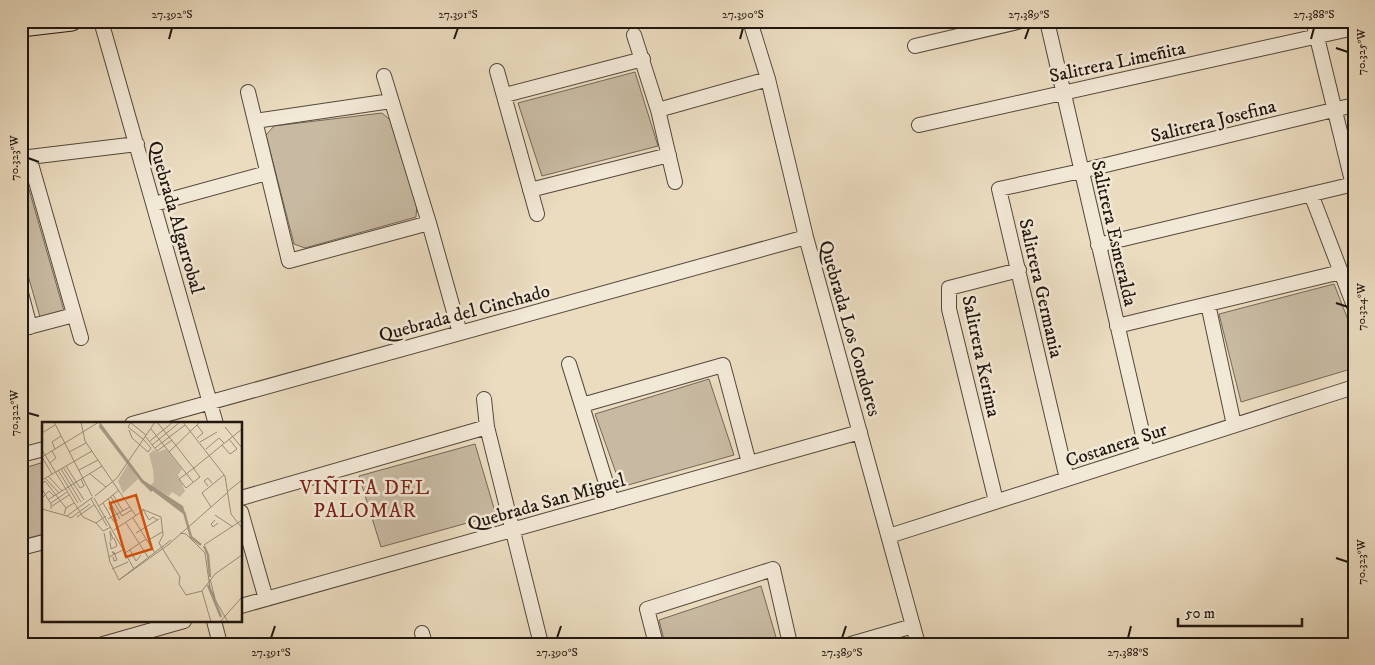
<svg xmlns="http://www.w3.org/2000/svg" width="1375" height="665" font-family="'IM FELL DW Pica',serif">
<rect width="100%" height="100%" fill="#ebdcc0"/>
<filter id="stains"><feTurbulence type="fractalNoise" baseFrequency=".004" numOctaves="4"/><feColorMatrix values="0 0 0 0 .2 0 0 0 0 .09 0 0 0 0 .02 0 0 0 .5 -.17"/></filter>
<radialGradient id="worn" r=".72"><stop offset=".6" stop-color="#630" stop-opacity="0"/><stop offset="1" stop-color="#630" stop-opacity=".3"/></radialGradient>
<!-- green -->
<path fill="#c8baa2" stroke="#746858" d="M635 72 658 146 542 176 518 103Z
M382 113 390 120 417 203 416 217 305 248 294 244 266 135 274 126Z
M21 172H24L64 311 40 317 21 251Z
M1334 284 1354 335V368L1241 402 1219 314Z
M709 379 734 455 621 487 595 414Z
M475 444 496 515 381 547 359 476Z
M44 462V534L21 540V469Z
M761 586 778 644H665L659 620Z"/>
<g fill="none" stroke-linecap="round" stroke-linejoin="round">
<!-- street casing -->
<g stroke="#53483b" stroke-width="16">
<path id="street" d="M101 21 216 424
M750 21 768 79 806 237 918 644
M1047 21 1147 453
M1313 21 1353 185
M634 35 658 110 675 182
M915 46 1022 21
M497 71 537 214
M384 76 429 223 460 333
M248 92 289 261 429 223
M505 95 643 59
M658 110 768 79
M255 121 391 101
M919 125 1354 28
M29 157 81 338
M21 158 137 144
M530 190 669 155
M1311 194 1354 306
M154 204 267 173
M1098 245 1354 184
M21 293 30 327
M1208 304 1234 425
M1117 326 1341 272
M21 329 74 315
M569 364 612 502
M484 399 487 427 541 644
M582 405 723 365 749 463
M132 424 806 237
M21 455 44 449
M1067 479 999 189 1081 171 1354 105
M241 498 487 427
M996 501 949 309V288L1019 270
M241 512 266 599
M889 536 1354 387
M21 548 44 542
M241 606 860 432
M214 621 220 644
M422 633 425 644
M103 644 184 621
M656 644 647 609 773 569 790 644
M851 644 913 626"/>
</g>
<!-- secondary casing -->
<g stroke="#20160f" stroke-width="21">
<path id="secondary" d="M21 27 72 21"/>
</g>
<!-- street -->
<use href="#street" stroke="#f2e8d6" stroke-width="14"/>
<!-- secondary -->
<use href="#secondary" stroke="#f2e8d6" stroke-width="19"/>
</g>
<!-- ticks -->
<path fill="none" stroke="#20160f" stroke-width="2" d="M169 39 172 28M454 39 458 28M740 39 743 28M1025 39 1029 28M1311 39 1314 28M1336 48 1348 52M28 158 39 162M1336 303 1348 307M28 413 39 416M1336 558 1348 562M271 638 275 626M557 638 561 626M842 638 846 626M1128 638 1131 626"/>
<g text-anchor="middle" stroke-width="5" stroke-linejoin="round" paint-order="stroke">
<!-- street labels -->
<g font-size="19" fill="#20160f" stroke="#f2e8d6">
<text transform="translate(1117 61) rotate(-12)" y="7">Salitrera Limeñita</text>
<text transform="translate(1213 120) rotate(-14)" y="7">Salitrera Josefina</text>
<text transform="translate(177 217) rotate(74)" y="7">Quebrada Algarrobal</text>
<text transform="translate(1115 233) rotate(77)" y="7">Salitrera Esmeralda</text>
<text transform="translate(1042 288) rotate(77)" y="7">Salitrera Germania</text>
<text transform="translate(464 312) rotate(-15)" y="7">Quebrada del Cinchado</text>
<text transform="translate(851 328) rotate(74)" y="7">Quebrada Los Condores</text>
<text transform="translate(982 356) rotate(78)" y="7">Salitrera Kerima</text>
<text transform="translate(1116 444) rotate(-18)" y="7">Costanera Sur</text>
<text transform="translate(546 501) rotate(-16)" y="7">Quebrada San Miguel</text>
</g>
<!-- neighbourhood labels -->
<g font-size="20" letter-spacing="1" fill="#7a1f14" stroke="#f2e8d6">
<text x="365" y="494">VIÑITA DEL<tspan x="365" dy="23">PALOMAR</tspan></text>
</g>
</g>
<!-- overview -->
<g transform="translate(42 422)">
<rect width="200" height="200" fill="#ebdcc0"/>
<path d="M124 27 140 47 136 53 143 69 138 75 130 70 127 74 108 64 112 60 111 47 107 32 112 28 115 30ZM86 42 96 57 81 71 76 59Z" fill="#c8baa2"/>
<path d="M58 0 101 58 141 84 144 94 99 60 57 5Z" fill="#a69984"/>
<path fill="none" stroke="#a69984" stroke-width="2.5" d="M99 58 110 69M142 90 149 115 159 123M162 124 166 133 168 155M166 163 179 195"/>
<path fill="none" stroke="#9a8d79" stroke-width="1" d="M12 0 50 74M39 0 43 19 94 94M89 0 86 5 101 17M115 0 136 26 149 43 152 46V47L158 55 144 66 137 57 144 52 152 46 158 41 200 7M141 0 183 54 189 92 200 106M89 1 104 13M183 5 200 26M109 7 151 60M87 8 90 16 106 30 109 26 101 17M0 11 13 3M103 14 115 29 130 18M155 16 161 11 155 3M108 19 131 0M158 20 175 10M110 23 138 0M180 23 188 32 195 27 187 17M113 26 143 3M13 27 10 20 19 14M164 27 177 16 182 21M0 28 41 95 54 101 64 94M27 30 44 21M127 30 158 0M0 35 57 0M0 35 10 52M8 41 14 36 10 29M24 44 38 66 42 64 39 57M21 45 42 78M19 47 39 80M16 48 36 81M37 48 56 38M48 52 64 65M6 54 20 69M3 56 17 71M0 58 50 29M0 62 3 59 24 86M166 64 162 59 166 56 170 61M0 67 9 82V87M186 69 200 58M71 73 81 89M53 74 75 56 113 0M69 75 80 94 90 88M0 76 7 69 12 74M52 76 92 147M7 77 60 44M49 77 65 104M66 77 78 97M9 81 25 70M61 81 72 100M10 84 27 73M57 84 77 68M67 85 75 99M169 85 160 71 182 53M0 87 25 94 51 75M100 87 119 95 121 113 117 121 138 155 137 162 144 173 160 169 169 200M102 89 107 98 111 95 115 98M22 92 24 86 32 81M173 93 191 105M25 94 29 96 48 82M35 95 52 83M91 96 113 131M66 97 88 85M173 98 169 102 171 105 176 101M54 101 61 109 69 105M84 101 106 135M72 108 102 88M62 111 68 140 77 158M94 111 117 97M138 111 144 112 163 131 168 166 175 181M69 119 68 109 71 117M105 119 120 110M68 120 69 127 75 124 72 116M162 123 200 98M88 128 94 139 99 133M83 131 104 117M67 135 81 128M71 135 72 139 75 138 72 130H70L72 132M70 147 86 140M168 157 173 176M77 158 126 123 185 71M77 158 129 118M160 169 173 152 200 133M175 181 186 200M178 200 200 175"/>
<path fill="#d4520c" fill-opacity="0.15" stroke="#d4520c" stroke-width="2.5" d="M94 73 110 127 84 135 68 81Z"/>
<rect width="200" height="200" fill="none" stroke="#20160f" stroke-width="2.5"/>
</g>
<!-- margin -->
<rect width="1375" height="665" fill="none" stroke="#ebdcc0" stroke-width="55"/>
<!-- scale -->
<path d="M1178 618v8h124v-8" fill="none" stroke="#20160f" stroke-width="2.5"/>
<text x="1185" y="618" font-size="15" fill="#20160f" stroke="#f2e8d6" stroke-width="4" paint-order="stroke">50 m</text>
<rect x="28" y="28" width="1320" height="610" fill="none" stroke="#20160f" stroke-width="2"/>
<g font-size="12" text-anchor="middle" fill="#20160f">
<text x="172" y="18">27.392°S</text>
<text x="458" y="18">27.391°S</text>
<text x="743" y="18">27.390°S</text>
<text x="1029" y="18">27.389°S</text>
<text x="1314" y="18">27.388°S</text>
<text transform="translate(1361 52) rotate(-90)" y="4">70.325°W</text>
<text transform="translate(14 158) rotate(-90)" y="4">70.323°W</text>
<text transform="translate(1361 307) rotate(-90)" y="4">70.324°W</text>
<text transform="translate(14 413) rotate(-90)" y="4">70.322°W</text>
<text transform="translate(1361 562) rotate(-90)" y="4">70.323°W</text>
<text x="271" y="656">27.391°S</text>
<text x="557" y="656">27.390°S</text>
<text x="842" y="656">27.389°S</text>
<text x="1128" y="656">27.388°S</text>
</g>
<rect width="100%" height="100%" filter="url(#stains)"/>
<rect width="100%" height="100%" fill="url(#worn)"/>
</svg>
